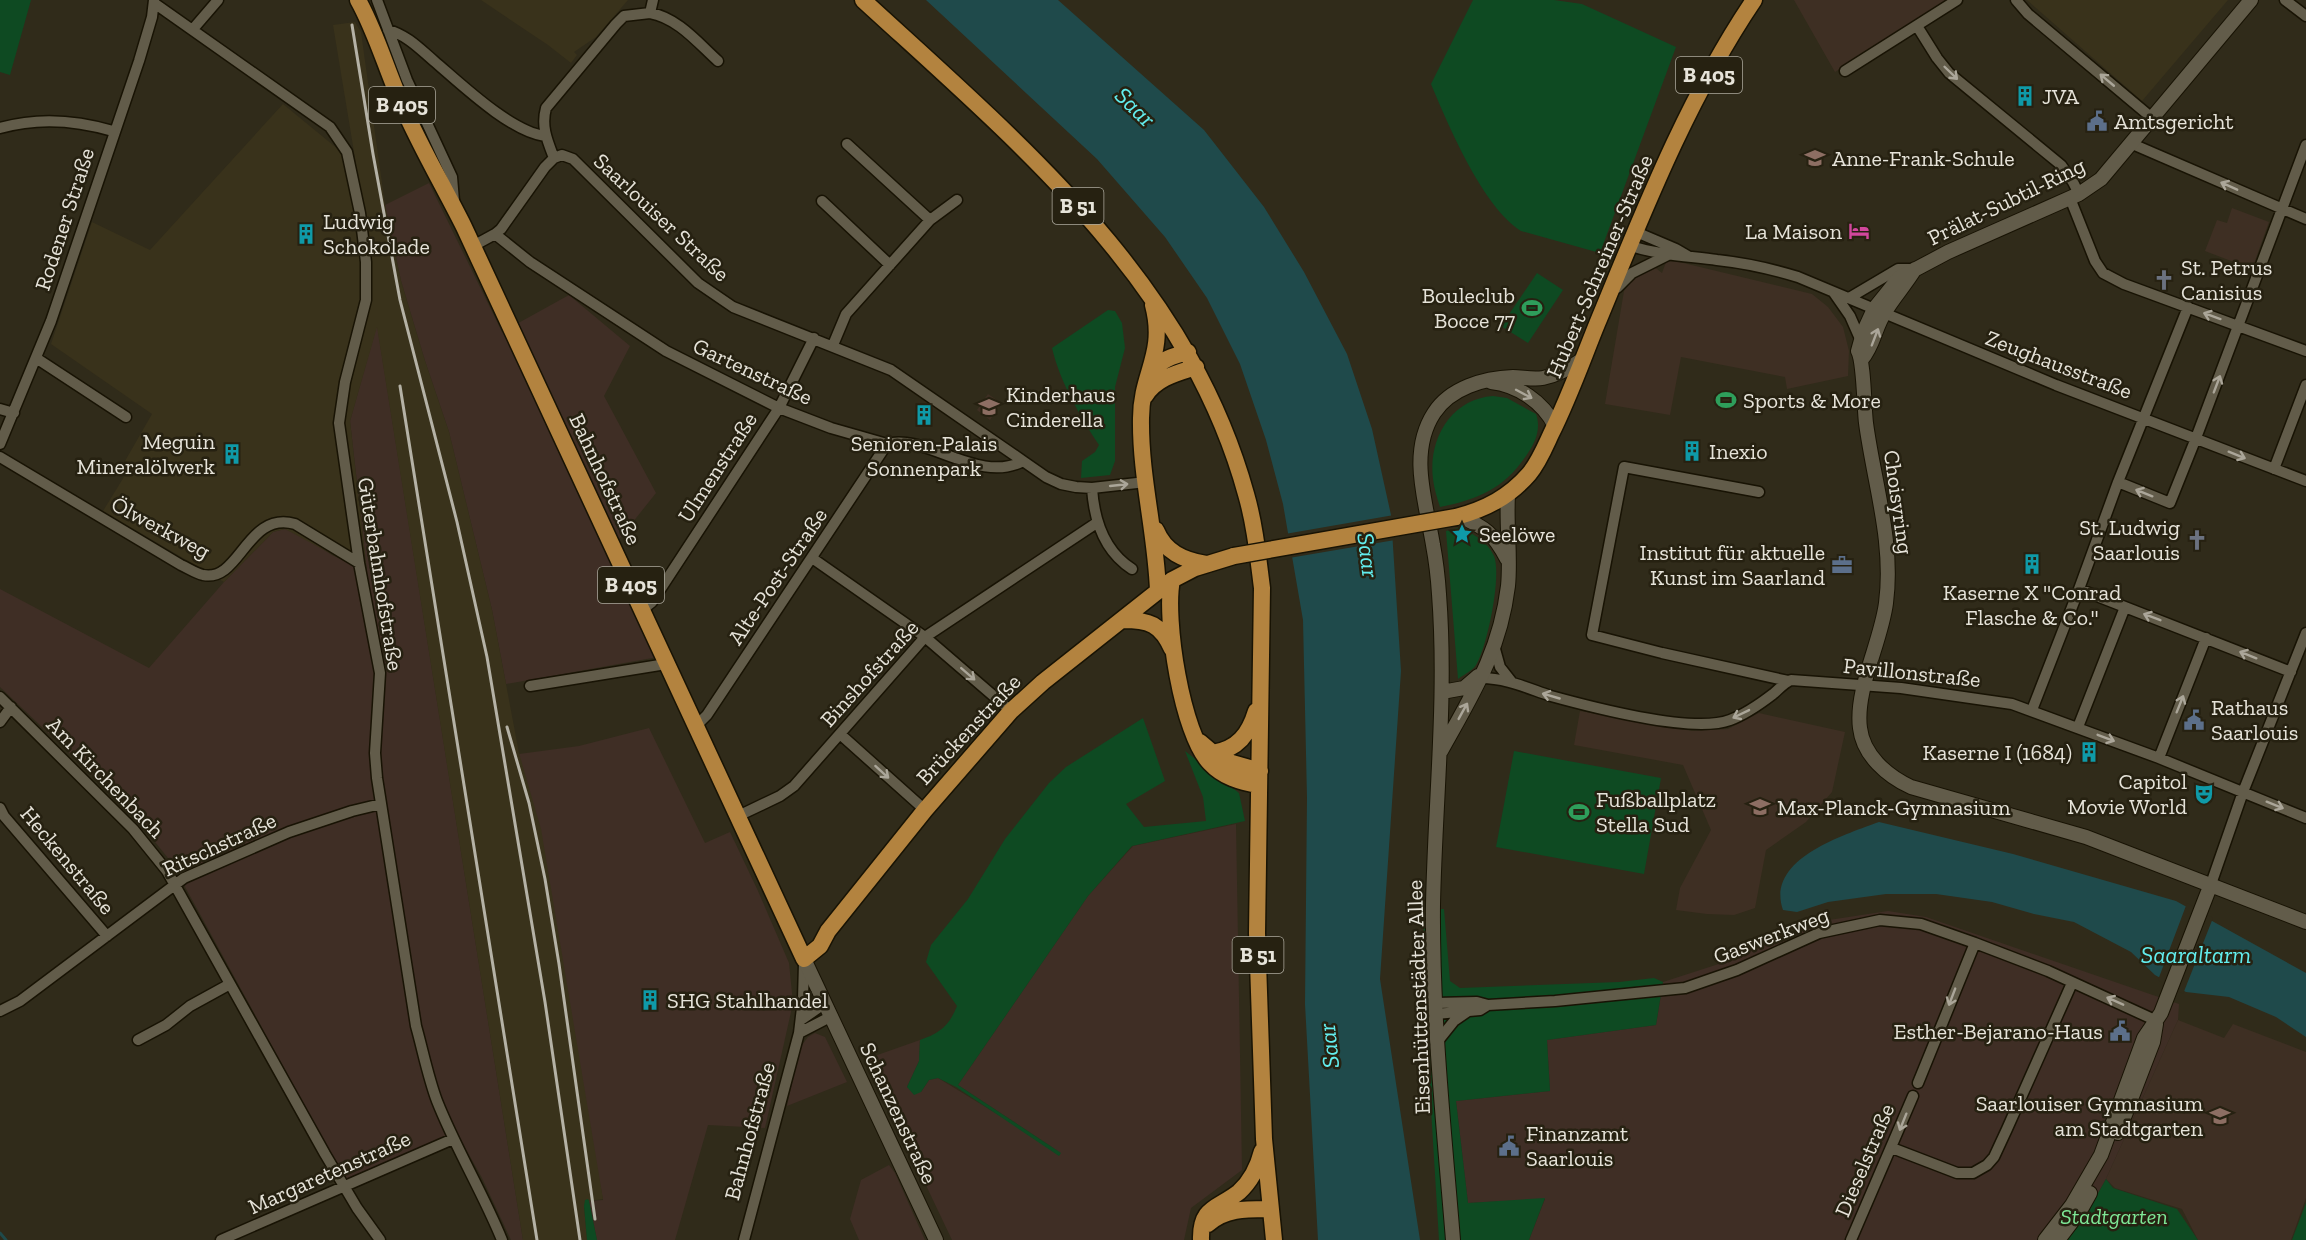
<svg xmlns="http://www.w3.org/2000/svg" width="2306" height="1240" font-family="'Zilla Slab',serif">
<rect width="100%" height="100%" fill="#302b1a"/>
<!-- commercial -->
<path fill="#3f2e25" d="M429 183 502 332 569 295 630 346 604 396 656 493 609 552 658 657 506 684 492 610 449 432 425 361 401 281 385 205Z
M377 325 523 1240H511L482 1178 457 1133 347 1183 172 863 147 832 110 792 0 687V589L149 668 224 582 273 532 285 529 298 534 332 555 367 572 350 421Z
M649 728 705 843 730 832 758 891 789 963 793 1003 765 1128 708 1125 675 1240H597L589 1201 603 1200 519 754 579 746Z
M1236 824 1242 1170 1191 1208 1184 1240H952L866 1059 920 1040 919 1061 907 1087 921 1092 929 1080 938 1078 1061 1153 958 1085 1088 896 1133 846Z
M1888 911 1926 917 2179 1004 2178 1020 2106 1179 2083 1220 2067 1240H1529L1545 1199 1468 1203 1456 1101 1550 1091 1547 1040 1656 1025 1663 982 1728 961 1787 934 1829 920Z
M815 1033 825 1037 847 1082 787 1106 799 1049 808 1037Z
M889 1165 895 1173 925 1240H859L850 1219 861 1180Z"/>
<!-- built -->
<path fill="#39321b" d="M481 0H628L596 37 574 52 577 55 571 63 548 45Z
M2027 0H2228L2142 101Z
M355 22 361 32 385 205 401 281 425 361 449 432 492 610 519 753 541 829 603 1199 589 1201 587 1199 584 1206 587 1240H523L377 327 350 421 367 573 285 529 273 532 224 582 103 511 127 472 121 468 152 414 51 344 92 222 150 250 283 104 356 164 333 25Z"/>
<!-- education -->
<path fill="#3e2f23" d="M1794 0H1946L1835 72Z
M2232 208 2269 222 2252 269 2205 251 2217 220 2227 223Z
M1675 261 1812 294 1828 307 1843 327 1849 351 1848 376 1787 389 1785 377 1681 357 1670 415 1605 404 1624 291 1630 283 1641 273 1653 266 1662 273 1666 262Z
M988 394 1001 403 990 420 977 410Z
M1580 711 1692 731 1728 729 1759 713 1845 732 1832 792 1806 822 1766 850 1755 908 1734 915 1707 914 1676 910 1680 888 1711 830 1683 765 1574 745Z
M2178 1020 2224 1038 2233 1024 2306 1052V1198L2291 1240H2198L2182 1209 2115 1188 2106 1179Z"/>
<!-- green -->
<path fill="#0e4a22" d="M0 0H31L10 75 0 72Z
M1473 0H1554L1582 4 1676 47 1600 253 1521 231C1483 207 1449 127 1431 84Z
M1537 273 1563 290 1528 343 1501 326Z
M1108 310 1115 311 1122 323 1125 348 1115 387V461L1110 475 1081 478 1082 461 1095 452 1099 445C1080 416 1060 382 1052 348Z
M1493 396 1507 398 1536 414C1541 428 1536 441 1528 453 1505 488 1480 499 1440 507 1437 498 1434 488 1433 479 1428 439 1451 399 1493 396Z
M1458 528C1472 532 1488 542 1494 556 1502 576 1487 647 1476 665 1472 671 1463 675 1458 679L1446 531Z
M1143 718 1165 781 1126 804 1144 827 1206 821 1203 797 1185 751 1239 793 1245 821 1132 846 1088 896 958 1085 1061 1153 1059 1156 956 1087 938 1078 929 1080 921 1092 914 1095 907 1087 919 1061 920 1040C940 1033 949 1026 957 1006L926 962 931 945 968 899 1005 839 1049 783 1066 767Z
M1514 751 1661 778 1644 874 1496 847Z
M1425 909H1444L1450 981 1460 988 1619 982 1654 978 1663 982 1656 1025 1547 1040 1550 1091 1456 1101 1468 1203 1545 1198 1529 1240H1439L1422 961Z
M2106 1179 2113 1188 2177 1209 2198 1240H2067L2083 1220Z
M588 1199 589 1201 597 1240H587L584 1206 585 1200Z
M2306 1203V1240H2292Z"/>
<!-- water -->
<path fill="#1f4a4b" d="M926 0H1058L1204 130 1264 207 1304 272 1347 354 1372 429 1391 515 1401 671 1380 979 1420 1240H1318L1305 1004 1307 798 1303 620 1283 504 1266 440 1240 364 1207 298 1165 237 1097 159Z
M1879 822 2013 854 2176 901 2306 973V1037L2276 1017 2229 997 2186 992 2155 975 2131 952 2074 922 2034 914 1992 902 1936 894H1886L1828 902 1797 912 1783 910C1765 859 1844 835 1879 822Z"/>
<!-- pier -->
<path fill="#302b1a" d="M1394 515 1395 540 1289 558 1285 534Z
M2187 903 2213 918 2183 994 2158 980Z"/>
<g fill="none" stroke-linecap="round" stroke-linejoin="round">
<!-- stream -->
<path stroke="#1f4a4b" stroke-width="3" d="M0 1233 6 1240"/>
<!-- minor casing -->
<g stroke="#181304" stroke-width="13">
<path id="minor" d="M377 0 407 80 452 177 454 201
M2016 0 2028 14 2152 118
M2285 0 2306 16
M154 3 330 127 347 152 360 213 366 262V300L345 382 339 423 359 563 380 673 375 753 377 778 416 1026C423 1051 428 1077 437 1101 456 1149 483 1193 502 1240
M650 13C678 18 698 43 718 61
M1917 26 1937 58 1949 73 2061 165 2073 182 2079 194
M193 29 218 0
M388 30C407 35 420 49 434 61 461 84 511 132 545 136
M1845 71 1957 0
M0 128C38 117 76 120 113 131
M2130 143 2306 219
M847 144 930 220
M554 158 562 155 573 159 698 283 733 307 891 370 1023 461 1046 477 1061 484 1076 487 1092 488 1146 482
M554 158C547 140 541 126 546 108L616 24 624 16 650 13 653 0
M2070 198 2095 261 2103 273 2124 284 2306 351
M822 201 890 265
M1636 232 1676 249 1688 256
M495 234 530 262 666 351 779 408 831 428 887 444C926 433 979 485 1023 461
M473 246 495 234 501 229 545 167 554 158
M1631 246C1659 255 1687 256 1717 260 1745 263 1772 269 1798 277L2056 385 2306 481
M1617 288 1632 273 1668 255
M1834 293 1850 316 1861 341
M1849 298 1898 269H1915
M833 345 846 314 930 220 957 200
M36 358 126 417
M0 409 14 413
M0 444 51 321 139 61 152 17 154 0
M0 457 181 565C188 568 195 573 203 575 240 583 247 510 295 524L359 563
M2274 469 2306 385
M2118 482 2170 503 2196 438 2306 145
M1092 488C1094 519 1104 551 1132 569
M1759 492 1624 467 1592 635 1662 653 1788 681
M812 558 925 637 1011 711
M2079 589 2291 672
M642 610 652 602 779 408 814 338
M1495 649 1500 667 1511 681
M1481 678C1506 678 1527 688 1551 696 1591 707 1693 734 1730 720 1746 714 1760 704 1773 694 1779 689 1784 683 1791 680L1901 688 2012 704 2159 758 2306 818
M530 686 666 664
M0 697 133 829 167 871 325 1154 357 1208 380 1240
M2032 710 2079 589 2118 482 2188 307
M0 722 11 707
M696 726 707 715 887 444
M2078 727 2125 607
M840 734 925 810
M2159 758 2206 638
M0 808 4 816 107 936
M736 817 780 796 794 786 925 637 1098 522
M2211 884 2243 792 2306 633
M1436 1003 1477 1002 1488 1005 1555 1001 1685 988 1737 970 1819 933 1880 920 1921 924 1975 943 2048 971 2157 1021
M0 1011 20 1001 184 878 289 832 352 811 381 804
M1436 1014 1480 1010 1488 1005
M801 1020 824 1004
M799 1033 830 1017
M138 1040 166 1025 190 1006 230 984
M1438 1041 1454 1021 1467 1012
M1918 1083 1975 943
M1892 1148 1957 1173H1973L1987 1165 1994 1157 2007 1129 2072 983
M221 1240 453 1139
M744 1240 799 1033 803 999 804 963
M1851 1240 1913 1096"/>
</g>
<!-- tertiary casing -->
<g stroke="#181304" stroke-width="16">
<path id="tertiary" d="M2251 0 2101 179 2079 194 1948 252 1899 278 1874 309 1863 333 1858 351C1864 362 1864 407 1866 423 1874 483 1894 542 1886 603 1881 642 1855 690 1860 728 1863 755 1887 776 1911 787L2086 837 2306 922
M1862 359C1874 345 1875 327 1885 312 1894 297 1906 284 1915 269
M1491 382C1518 385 1543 402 1555 426
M1459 516C1485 527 1494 534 1507 559
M1442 692 1464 688 1478 676
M1441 751C1472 695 1500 652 1508 586 1511 556 1506 525 1508 495
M804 959 936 1240
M2118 1133 2153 1042 2156 1024
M1453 1240C1444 1129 1432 1017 1433 905 1435 801 1447 698 1439 594 1438 578 1436 561 1433 545 1426 502 1408 453 1434 413 1450 388 1484 378 1513 377 1522 377 1533 380 1543 378 1558 375 1570 368 1583 359
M2045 1240 2072 1205 2101 1155 2144 1038 2161 1013 2211 884
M2058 1240 2080 1211 2090 1193"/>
</g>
<!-- primary casing -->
<g stroke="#181304" stroke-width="19">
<path id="primary" d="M358 0C377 34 387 72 403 107 421 148 444 187 464 227L804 959 820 946 828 931 925 810 1011 711 1043 682 1172 580 1195 568 1234 556
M863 0C1020 144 1187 281 1246 494 1255 525 1258 557 1262 588L1257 933 1264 1139 1274 1240
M1153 305C1166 354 1141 373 1141 418 1140 476 1156 533 1158 591
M1150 372C1161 360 1172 356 1188 352
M1145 396C1156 378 1177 373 1196 367
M1456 517C1486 509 1509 497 1529 474 1539 462 1545 447 1551 434 1569 398 1582 361 1597 324 1642 215 1687 99 1754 0
M1156 530C1165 552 1183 560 1206 564
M1172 580C1164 618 1182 735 1210 763 1223 777 1240 782 1259 785
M1123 620C1149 620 1161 624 1172 649
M1200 742 1213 753C1238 749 1249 734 1256 711
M1213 753 1232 763 1260 771
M1208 1224C1225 1208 1248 1209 1271 1209
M1201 1240C1200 1206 1218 1209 1239 1192 1251 1181 1258 1167 1262 1151"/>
</g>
<!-- minor -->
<use href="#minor" stroke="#625c4a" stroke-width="10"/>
<!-- tertiary -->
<use href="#tertiary" stroke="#625c4a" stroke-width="14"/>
<!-- primary -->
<use href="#primary" stroke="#b3833f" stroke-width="16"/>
<!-- rail -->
<path stroke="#b5b2a6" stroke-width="3" d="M352 25 373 154 400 300 457 522 487 657 545 1002 580 1240
M400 386 537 1240
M507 727 529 803 545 879 559 964 595 1219"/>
<!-- primary-bridge casing -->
<g stroke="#181304" stroke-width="19" stroke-linecap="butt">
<path id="primary-bridge" d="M1234 556 1456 517"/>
</g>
<!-- primary-bridge -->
<use href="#primary-bridge" stroke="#b3833f" stroke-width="16"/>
</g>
<!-- one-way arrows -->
<defs><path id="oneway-shaft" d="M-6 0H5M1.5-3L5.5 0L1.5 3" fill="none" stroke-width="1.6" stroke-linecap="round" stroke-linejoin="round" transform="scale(1.5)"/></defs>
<g stroke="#aba699">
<use href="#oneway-shaft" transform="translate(1951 73) rotate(44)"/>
<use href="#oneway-shaft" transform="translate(2107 80) rotate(-140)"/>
<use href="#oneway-shaft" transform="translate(2229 186) rotate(-156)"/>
<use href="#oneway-shaft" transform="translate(2212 316) rotate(-160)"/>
<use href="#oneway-shaft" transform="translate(1875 337) rotate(-69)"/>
<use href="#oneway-shaft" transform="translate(2217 384) rotate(-69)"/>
<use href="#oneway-shaft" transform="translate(1524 394) rotate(28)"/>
<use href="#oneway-shaft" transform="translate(2237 455) rotate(22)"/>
<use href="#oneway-shaft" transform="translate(1119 485) rotate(-6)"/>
<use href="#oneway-shaft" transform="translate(2144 493) rotate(-158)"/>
<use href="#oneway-shaft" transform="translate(2152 617) rotate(-159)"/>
<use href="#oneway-shaft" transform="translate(2248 655) rotate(-158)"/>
<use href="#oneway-shaft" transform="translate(968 674) rotate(41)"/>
<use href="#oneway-shaft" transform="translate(1551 696) rotate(-164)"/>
<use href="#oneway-shaft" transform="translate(2180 704) rotate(-68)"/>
<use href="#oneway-shaft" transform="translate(1463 711) rotate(-61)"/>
<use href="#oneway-shaft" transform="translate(1741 714) rotate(154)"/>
<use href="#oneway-shaft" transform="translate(2106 738) rotate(21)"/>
<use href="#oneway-shaft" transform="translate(882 772) rotate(42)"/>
<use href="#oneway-shaft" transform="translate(2275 805) rotate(22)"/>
<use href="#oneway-shaft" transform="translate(1952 997) rotate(111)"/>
<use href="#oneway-shaft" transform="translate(2115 1001) rotate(-156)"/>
<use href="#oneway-shaft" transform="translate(1903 1122) rotate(112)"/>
</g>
<!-- icons -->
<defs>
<g id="building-bare" transform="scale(1.62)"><path d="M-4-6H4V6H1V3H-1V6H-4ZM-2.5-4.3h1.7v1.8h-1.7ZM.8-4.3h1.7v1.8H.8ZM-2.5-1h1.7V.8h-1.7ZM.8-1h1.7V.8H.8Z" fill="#0f9aa8" stroke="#262111" stroke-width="2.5" paint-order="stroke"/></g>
<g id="civic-bare" transform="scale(1.62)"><path d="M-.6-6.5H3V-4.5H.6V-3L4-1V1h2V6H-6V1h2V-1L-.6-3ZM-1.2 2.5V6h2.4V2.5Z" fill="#5c6f8a" stroke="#262111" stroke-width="2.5" paint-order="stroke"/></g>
<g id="school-bare" transform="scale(1.62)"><path d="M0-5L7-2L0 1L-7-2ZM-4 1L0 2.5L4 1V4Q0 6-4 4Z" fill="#8d6e63" stroke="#262111" stroke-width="2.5" paint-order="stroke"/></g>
<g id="hotel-bare" transform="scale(1.62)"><path d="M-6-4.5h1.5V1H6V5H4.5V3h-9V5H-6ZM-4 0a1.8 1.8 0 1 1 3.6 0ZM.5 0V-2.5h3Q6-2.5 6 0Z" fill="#d1479c" stroke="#262111" stroke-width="2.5" paint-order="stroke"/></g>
<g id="church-bare" transform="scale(1.62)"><path d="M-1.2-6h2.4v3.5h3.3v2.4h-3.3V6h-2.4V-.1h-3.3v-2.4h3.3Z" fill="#6b7280" stroke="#262111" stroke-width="2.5" paint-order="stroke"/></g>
<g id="stadium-bare" transform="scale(1.62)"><path d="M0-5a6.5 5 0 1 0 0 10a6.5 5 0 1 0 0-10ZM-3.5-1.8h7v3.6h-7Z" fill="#2e9e5b" stroke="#262111" stroke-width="2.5" paint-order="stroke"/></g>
<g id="sight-bare" transform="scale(1.62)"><path d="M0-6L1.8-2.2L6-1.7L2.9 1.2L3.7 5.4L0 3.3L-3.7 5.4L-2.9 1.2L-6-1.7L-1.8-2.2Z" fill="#0f9aa8" stroke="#262111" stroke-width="2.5" paint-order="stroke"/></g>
<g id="office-bare" transform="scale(1.62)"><path d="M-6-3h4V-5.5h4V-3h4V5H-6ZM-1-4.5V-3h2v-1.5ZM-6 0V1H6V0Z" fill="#5c6f8a" stroke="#262111" stroke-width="2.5" paint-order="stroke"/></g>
<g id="theatre-bare" transform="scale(1.62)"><path d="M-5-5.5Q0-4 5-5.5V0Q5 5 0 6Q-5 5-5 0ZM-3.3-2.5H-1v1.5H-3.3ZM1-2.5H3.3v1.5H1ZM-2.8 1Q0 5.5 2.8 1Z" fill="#0f9aa8" stroke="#262111" stroke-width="2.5" paint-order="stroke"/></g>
</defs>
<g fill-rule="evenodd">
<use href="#building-bare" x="2025" y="96"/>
<use href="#civic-bare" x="2097" y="121"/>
<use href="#school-bare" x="1815" y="158"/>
<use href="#hotel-bare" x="1859" y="231"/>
<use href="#building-bare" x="306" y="234"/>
<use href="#church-bare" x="2164" y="280"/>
<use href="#stadium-bare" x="1532" y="308"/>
<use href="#stadium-bare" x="1726" y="400"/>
<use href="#school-bare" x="989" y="407"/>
<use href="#building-bare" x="924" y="415"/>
<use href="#building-bare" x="1692" y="451"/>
<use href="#building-bare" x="232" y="454"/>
<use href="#sight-bare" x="1462" y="534"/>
<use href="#church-bare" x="2197" y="540"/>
<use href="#building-bare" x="2032" y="564"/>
<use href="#office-bare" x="1842" y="565"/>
<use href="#civic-bare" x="2194" y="720"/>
<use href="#building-bare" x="2089" y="752"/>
<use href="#theatre-bare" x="2204" y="794"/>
<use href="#school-bare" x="1760" y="807"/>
<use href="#stadium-bare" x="1579" y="812"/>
<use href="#building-bare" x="650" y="1000"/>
<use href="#civic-bare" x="2120" y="1031"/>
<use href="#school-bare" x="2220" y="1116"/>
<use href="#civic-bare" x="1509" y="1146"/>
</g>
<g text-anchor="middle" stroke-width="5" stroke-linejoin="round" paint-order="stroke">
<!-- shield labels -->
<g fill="#262111" stroke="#aca99d" stroke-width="1.5">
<rect x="1676" y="57" width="66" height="36" rx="4.5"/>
<rect x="369" y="87" width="66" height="36" rx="4.5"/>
<rect x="1052.5" y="188" width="51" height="36" rx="4.5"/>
<rect x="598" y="567" width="66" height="36" rx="4.5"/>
<rect x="1232.5" y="937" width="51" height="36" rx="4.5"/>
</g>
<g font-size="21" font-weight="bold" fill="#e6e3d9">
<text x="1709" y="82">B 405</text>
<text x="402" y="112">B 405</text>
<text x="1078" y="213">B 51</text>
<text x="631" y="592">B 405</text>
<text x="1258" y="962">B 51</text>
</g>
<!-- poi labels -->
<g font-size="22" fill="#e6e3d9" stroke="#262111" text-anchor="start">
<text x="2042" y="104">JVA</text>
<text x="2114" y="129">Amtsgericht</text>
<text x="1832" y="166">Anne-Frank-Schule</text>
<text x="323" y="229">Ludwig<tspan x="323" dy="25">Schokolade</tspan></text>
<text x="1842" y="239" text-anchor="end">La Maison</text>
<text x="2181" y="275">St. Petrus<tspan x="2181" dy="25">Canisius</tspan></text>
<text x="1515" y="303" text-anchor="end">Bouleclub<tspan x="1515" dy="25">Bocce 77</tspan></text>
<text x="1006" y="402">Kinderhaus<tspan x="1006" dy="25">Cinderella</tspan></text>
<text x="1743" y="408">Sports &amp; More</text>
<text x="215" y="449" text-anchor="end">Meguin<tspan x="215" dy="25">Mineralölwerk</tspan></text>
<text x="924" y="451" text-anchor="middle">Senioren-Palais<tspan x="924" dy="25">Sonnenpark</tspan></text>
<text x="1709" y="459">Inexio</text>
<text x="2180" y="535" text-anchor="end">St. Ludwig<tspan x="2180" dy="25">Saarlouis</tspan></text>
<text x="1479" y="542">Seelöwe</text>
<text x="1825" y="560" text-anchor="end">Institut für aktuelle<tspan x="1825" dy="25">Kunst im Saarland</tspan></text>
<text x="2032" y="600" text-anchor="middle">Kaserne X "Conrad<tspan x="2032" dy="25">Flasche &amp; Co."</tspan></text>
<text x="2211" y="715">Rathaus<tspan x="2211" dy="25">Saarlouis</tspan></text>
<text x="2072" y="760" text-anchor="end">Kaserne I (1684)</text>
<text x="2187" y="789" text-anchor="end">Capitol<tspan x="2187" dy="25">Movie World</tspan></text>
<text x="1596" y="807">Fußballplatz<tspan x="1596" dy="25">Stella Sud</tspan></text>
<text x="1777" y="815">Max-Planck-Gymnasium</text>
<text x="667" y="1008">SHG Stahlhandel</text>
<text x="2103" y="1039" text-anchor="end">Esther-Bejarano-Haus</text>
<text x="2203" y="1111" text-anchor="end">Saarlouiser Gymnasium<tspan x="2203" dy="25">am Stadtgarten</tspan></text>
<text x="1526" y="1141">Finanzamt<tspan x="1526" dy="25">Saarlouis</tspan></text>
</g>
<!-- street labels -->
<g font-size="22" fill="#e6e3d9" stroke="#262111">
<text transform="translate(2006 201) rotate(-26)" y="8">Prälat-Subtil-Ring</text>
<text transform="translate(662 217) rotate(43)" y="8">Saarlouiser Straße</text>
<text transform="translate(64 219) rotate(-72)" y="8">Rodener Straße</text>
<text transform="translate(1599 266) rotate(-67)" y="8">Hubert-Schreiner-Straße</text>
<text transform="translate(2059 364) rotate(21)" y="8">Zeughausstraße</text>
<text transform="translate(753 371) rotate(25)" y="8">Gartenstraße</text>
<text transform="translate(717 467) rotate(-57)" y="8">Ulmenstraße</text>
<text transform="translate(606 479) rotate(65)" y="8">Bahnhofstraße</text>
<text transform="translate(1899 502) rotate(82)" y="8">Choisyring</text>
<text transform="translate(161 527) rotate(28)" y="8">Ölwerkweg</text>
<text transform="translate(381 574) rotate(81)" y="8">Güterbahnhofstraße</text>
<text transform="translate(777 576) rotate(-56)" y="8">Alte-Post-Straße</text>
<text transform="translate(1912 672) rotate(6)" y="8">Pavillonstraße</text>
<text transform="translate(869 673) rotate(-48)" y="8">Binshofstraße</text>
<text transform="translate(968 729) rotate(-47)" y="8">Brückenstraße</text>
<text transform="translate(106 777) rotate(46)" y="8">Am Kirchenbach</text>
<text transform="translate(219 844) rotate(-25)" y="8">Ritschstraße</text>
<text transform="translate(68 860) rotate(50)" y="8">Heckenstraße</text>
<text transform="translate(1771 935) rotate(-21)" y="8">Gaswerkweg</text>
<text transform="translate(1418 997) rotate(-92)" y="8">Eisenhüttenstädter Allee</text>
<text transform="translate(899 1113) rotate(65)" y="8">Schanzenstraße</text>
<text transform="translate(749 1131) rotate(-75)" y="8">Bahnhofstraße</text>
<text transform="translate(1864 1160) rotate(-67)" y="8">Dieselstraße</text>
<text transform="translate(329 1172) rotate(-24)" y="8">Margaretenstraße</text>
</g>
<!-- park labels -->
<g font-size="22" font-style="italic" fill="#7ee796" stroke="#262111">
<text x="2114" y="1224">Stadtgarten</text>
</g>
<!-- water labels -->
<g font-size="24" font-style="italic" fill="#62edee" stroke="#262111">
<text transform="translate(1135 107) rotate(44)" y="8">Saar</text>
<text transform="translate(1368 555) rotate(83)" y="8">Saar</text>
<text x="2196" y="963">Saaraltarm</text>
<text transform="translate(1329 1046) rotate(-96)" y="8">Saar</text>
</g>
</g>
</svg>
